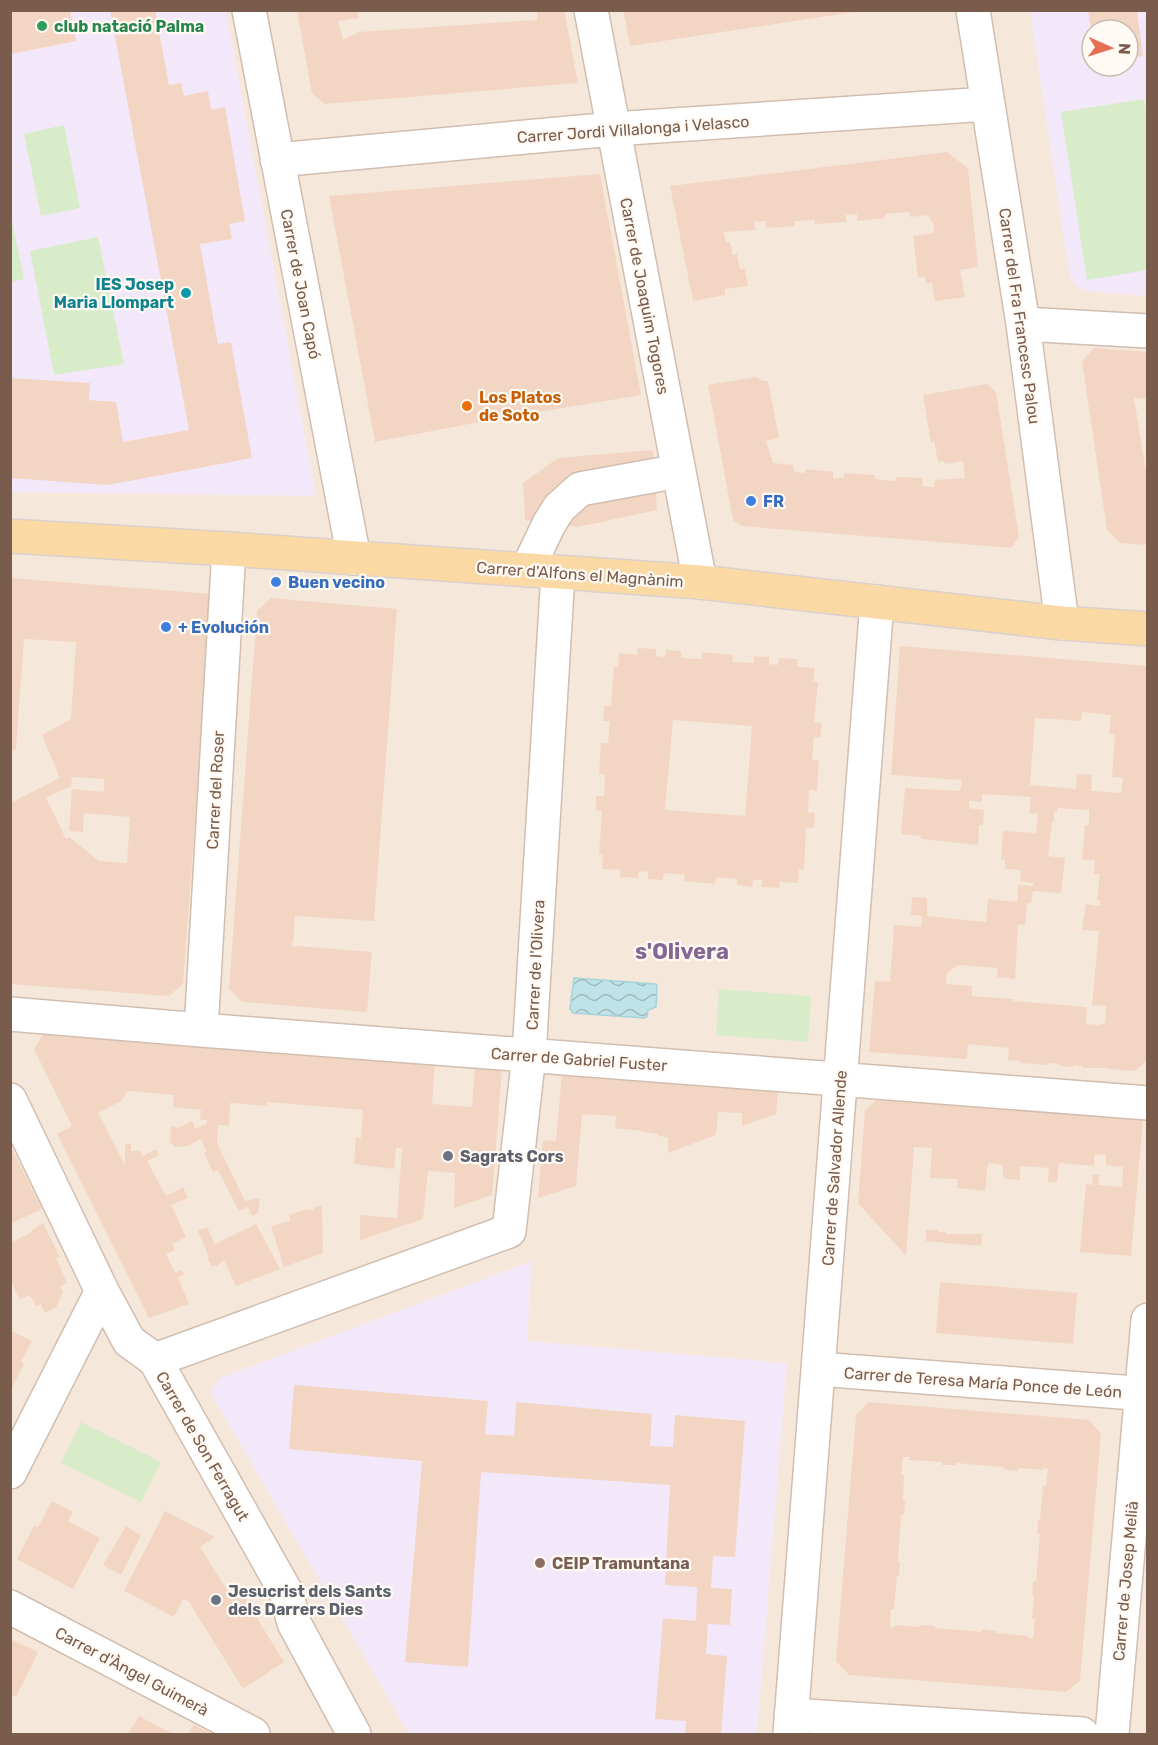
<svg xmlns="http://www.w3.org/2000/svg" width="1158" height="1745" font-family="Rubik,sans-serif">
<defs>
<pattern id="water-waves" width="16" height="10" patternUnits="userSpaceOnUse" patternTransform="scale(1.5)"><rect width="16" height="10" fill="#bfe3e8"/><path d="M0 5q4-4 8 0t8 0" fill="none" stroke="#a0bbbe"/></pattern>
</defs>
<rect width="100%" height="100%" fill="#fdf6ec"/>
<!-- residential -->
<path fill="#f5e8da" fill-rule="evenodd" d="M11 11H1147V1734H11ZM1092 30H1128V66H1092Z"/>
<!-- education -->
<path fill="#f3e8fa" fill-rule="evenodd" d="M70 11H226L316 496 11 492V54L76 41Z
M1030 11H1147V296L1083 291 1070 279ZM1092 30H1128V66H1092Z
M532 1261 527 1341 787 1363 757 1734H409L210 1392 220 1378Z"/>
<!-- pitch -->
<path fill="#d8ecc9" d="M1144 99 1148 122 1147 270 1087 280 1061 112Z
M64 125 80 208 41 216 24 134Z
M10 211 24 279 11 282H10Z
M98 237 124 364 54 375 30 251Z
M719 989 811 996 808 1042 716 1035Z
M81 1422 161 1462 141 1502 61 1463Z"/>
<!-- water -->
<path fill="url(#water-waves)" stroke="#a5d3da" stroke-width="1.5" d="M574 978 656 984 657 986 656 1007 648 1010 647 1017 644 1018 573 1013 570 1009Z"/>
<!-- building -->
<path fill="#f3d5c3" fill-rule="evenodd" d="M10 10H70L76 41 10 54Z
M110 10H155L169 85 181 83 184 96 208 91 211 110 225 107 245 221 229 224 232 239 200 244 218 344 231 342 252 458 108 485 10 478V378L90 383 89 400 116 402 123 442 189 430Z
M297 10H357L359 18 338 21 343 40 359 32 537 20V10H564L578 83 325 104 312 94Z
M623 10H854V12L630 46Z
M1088 10H1137L1143 56 1128 58V30H1091Z
M947 152 968 168 978 267 960 270 965 297 935 301 932 283H926L925 276 918 278 913 236 934 233 933 221 931 222 929 215 910 217V212L885 214V218L857 221V214L846 215V222L815 224 814 220 795 221V226L766 228V221L754 222 756 230 724 232 726 242H730L733 255 737 254 740 269H745L748 286 725 289V295L693 301 670 186Z
M600 174 641 395 474 423 375 442 329 196Z
M1094 348 1148 352V399L1134 398 1148 484V545L1120 543 1107 530 1082 361Z
M756 377 763 381H768L779 438 766 441 773 463 793 465 794 472 805 473 806 469 833 472V478H843L845 473 875 475V479L895 481 896 477 923 478 922 486 934 487 935 480 965 478 963 461 945 464 944 461 938 462 934 441 931 443 923 395 987 384 996 392 1019 537 1011 548 742 526 733 520 708 385Z
M653 450 657 510 578 527 525 520 523 483 558 458Z
M10 578 212 594 183 984 169 996 10 984V803L60 778 42 735 71 719 76 642 24 639 16 749 10 752ZM72 777 104 779V792L72 789 69 831 83 832 84 813 130 817 127 863 99 861 69 837 66 839 46 798 71 786Z
M271 598 397 609 374 921 295 916 293 942 291 944 294 948 296 946 372 952 367 1012 242 1002 229 989 257 611Z
M900 646 1148 666V1060L1134 1071 1109 1069V1068H1083V1066L1074 1065 1073 1067 1059 1066V1064L1047 1063V1065L1020 1063 1021 1061 1008 1060 1009 1048 968 1044 967 1059 869 1052 875 981 890 982 894 925 921 927 922 916 911 915 912 897 927 898V916L986 922 988 899 1017 902 1018 885 1033 886V883L1020 881 1021 870 1005 869V860H1001L1003 831 1036 833 1038 814 1029 813 1031 797 982 794V802L969 801V808L984 810 983 825H979L978 845 921 839V836L901 834 905 788 960 791 962 780 891 775ZM1082 712 1111 715 1109 734H1115L1112 777 1123 778 1121 793 1091 791 1092 775 1077 774 1076 789 1030 785 1035 718 1081 721ZM1057 808 1089 810V825H1085L1082 860H1095L1094 874H1100L1097 900H1100V906L1086 904 1082 930 1099 931 1092 1005 1106 1006 1105 1023 1099 1025 1086 1024 1087 1007 1013 1001 1014 999 972 996V986L946 984 947 973 958 965 998 968 997 977 1015 979 1018 924 1025 925 1027 903H1031L1033 891 1061 893 1065 858 1048 856 1052 822H1054V811L1057 812Z
M638 648 656 649V656L665 657 666 650 681 651V658L702 659V652L733 655 732 662 754 663V656L769 657V664L778 665 779 658 797 659V667L815 668 813 681 818 682 814 722 822 723 820 738 814 737 812 760H819L817 791 809 790 808 812 815 813 814 828H806L804 869H799L798 883 780 882 779 888 761 887 762 880H753L752 887 737 885V879L716 877 715 884 684 881 685 875 664 873 663 880 648 879V872L639 871 638 878 620 877V870L602 869 603 854H599L602 811H596V796H604L605 774H599L601 743H608L610 721H603L604 706H611L614 667H618L619 653 637 655ZM673 720 752 726 745 816 665 810Z
M44 1033 435 1065 432 1104 472 1107 475 1068 502 1070 492 1195 454 1208 455 1173 428 1171 423 1219 360 1240V1215L397 1218 402 1148H396L394 1169 354 1164 356 1137 361 1138 363 1110 267 1102V1106L230 1103 229 1126 218 1125 217 1143 245 1201 260 1198 258 1213 252 1216 248 1207 239 1211 218 1170 213 1172 204 1153 207 1152 200 1139 188 1146 175 1147 170 1142 171 1126 178 1128 192 1121 195 1129 207 1123V1120H200L201 1110 173 1107 174 1095 128 1091 121 1101 98 1113 125 1165V1144H131V1151H140L143 1156 156 1149 159 1155 147 1161 162 1189 166 1196 183 1187 188 1198 171 1205 186 1237 172 1244 175 1250 166 1254 175 1273 182 1270 184 1274 178 1278 189 1304 149 1318 57 1134 72 1126 34 1049Z
M562 1074 778 1091 776 1114 742 1126V1113L718 1112 716 1135 668 1153V1137L659 1136 658 1134 644 1132 643 1131 615 1128 616 1116 582 1114 576 1186 538 1198 543 1140 556 1141Z
M878 1099 1143 1119 1131 1256 1080 1252 1086 1184 1092 1185 1093 1175H1099L1098 1185 1122 1187 1123 1167 1106 1165V1155L1095 1154 1094 1166 1059 1163 1057 1182H1048L1049 1168 1020 1166V1180L1003 1178V1165L988 1163 985 1191 957 1188 958 1179 930 1178 932 1148 914 1147 906 1256 858 1203 865 1110Z
M12 1149 42 1209 10 1224V1150Z
M322 1205 323 1253 284 1267 271 1226 290 1221 289 1215 307 1209 308 1211 314 1209V1207Z
M43 1223 60 1257 56 1258 67 1283 60 1286 63 1293 56 1307 45 1313 41 1304 36 1306 30 1295 20 1299 10 1280V1243L32 1232V1230Z
M256 1224 280 1269 236 1286 224 1260 216 1267V1265L212 1267 207 1258 209 1257 198 1231 207 1227 215 1244Z
M926 1230H938V1232H946V1234H982L981 1246 926 1241Z
M940 1282 1077 1293 1073 1344 936 1333Z
M10 1330 32 1341 21 1362 24 1364 10 1392Z
M294 1385 488 1401 485 1434 514 1436 516 1402 652 1414 650 1446 673 1447 675 1415 745 1421 735 1557 713 1556 711 1588 732 1589 730 1625 708 1624 706 1654 727 1656 721 1734H685L686 1721 655 1719 663 1618 696 1621 697 1587 665 1585 670 1485 481 1472 468 1667 405 1662 422 1461 289 1449Z
M869 1402 1089 1420 1101 1434 1080 1681 1066 1692 849 1675 836 1661 856 1415ZM903 1457H910L909 1460 942 1462V1465H956V1463L1003 1467V1469L1018 1471V1468L1043 1470V1468L1048 1469 1046 1486H1043L1040 1520H1038L1037 1534H1040L1036 1581H1033L1032 1595 1034 1596 1032 1619H1035L1033 1638H1029V1636L996 1633V1631L982 1629 981 1632 935 1628V1626L920 1625V1627L895 1625 894 1627H890L891 1609H894L897 1576H899L900 1562H898L901 1515H904L905 1501H903L904 1475H901Z
M52 1501 73 1512 68 1521 100 1538 73 1589 17 1559 34 1526 38 1527Z
M165 1511 215 1537 200 1547 227 1590 236 1584 284 1662 243 1689 189 1602 183 1599 174 1617 124 1591Z
M126 1526 141 1535 121 1575 103 1565Z
M10 1639 38 1652 16 1697 10 1694Z
M139 1716 173 1734H128Z
M194 1725 212 1734H188Z"/>
<g fill="none" stroke-linecap="round" stroke-linejoin="round">
<!-- minor casing -->
<g stroke="#d1beb0" stroke-width="36">
<path id="minor" d="M249 10 354 558
M591 10 700 582
M973 10 1023 324 1062 623
M277 160 613 129 988 104
M1023 324 1148 331
M527 570 549 524 559 508 580 489 679 471
M10 1014 201 1030 1148 1103
M201 1030 229 549
M10 1100 102 1291 129 1341 155 1360 286 1592 294 1623 354 1734
M155 1360 509 1231 529 1055 558 573
M818 1369 1148 1394
M10 1472 102 1291
M10 1607 253 1734
M791 1715 1082 1734
M790 1734 877 602
M1112 1734 1148 1320"/>
</g>
<!-- major casing -->
<g stroke="#dad1cd" stroke-width="36">
<path id="major" d="M10 536 229 549 700 582 1062 623 1148 629"/>
</g>
<!-- minor -->
<use href="#minor" stroke="#fff" stroke-width="33"/>
<!-- major -->
<use href="#major" stroke="#fbd9a5" stroke-width="33"/>
</g>
<!-- markers -->
<circle fill="#2e9e5b" stroke="#fffaf3" stroke-width="2" cx="42" cy="26" r="6"/>
<circle fill="#0f9aa8" stroke="#fffaf3" stroke-width="2" cx="186" cy="293" r="6"/>
<circle fill="#e8710a" stroke="#fffaf3" stroke-width="2" cx="467" cy="406" r="6"/>
<g fill="#3f7fe0" stroke="#fffaf3" stroke-width="2">
<circle cx="751" cy="501" r="6"/>
<circle cx="276" cy="582" r="6"/>
<circle cx="166" cy="627" r="6"/>
</g>
<g fill="#6b7280" stroke="#fffaf3" stroke-width="2">
<circle cx="448" cy="1156" r="6"/>
<circle cx="216" cy="1600" r="6"/>
</g>
<circle fill="#8d6e63" stroke="#fffaf3" stroke-width="2" cx="540" cy="1563" r="6"/>
<g text-anchor="middle" stroke-width="4.5" stroke-linejoin="round" paint-order="stroke">
<!-- leisure labels -->
<g font-size="16" font-weight="bold" fill="#27864d" stroke="#fffaf3" text-anchor="start">
<text x="54" y="32">club natació Palma</text>
</g>
<!-- street labels -->
<g font-size="16" fill="#7a5c4d" stroke="#fffaf3">
<text transform="translate(633 129) rotate(-4)" y="6">Carrer Jordi Villalonga i Velasco</text>
<text transform="translate(301 284) rotate(79)" y="6">Carrer de Joan Capó</text>
<text transform="translate(645 296) rotate(79)" y="6">Carrer de Joaquim Togores</text>
<text transform="translate(1020 316) rotate(82)" y="6">Carrer del Fra Francesc Palou</text>
<text transform="translate(580 574) rotate(4)" y="6">Carrer d'Alfons el Magnànim</text>
<text transform="translate(215 790) rotate(-87)" y="6">Carrer del Roser</text>
<text transform="translate(535 965) rotate(-87)" y="6">Carrer de l'Olivera</text>
<text transform="translate(579 1059) rotate(4)" y="6">Carrer de Gabriel Fuster</text>
<text transform="translate(834 1168) rotate(-86)" y="6">Carrer de Salvador Allende</text>
<text transform="translate(983 1382) rotate(4)" y="6">Carrer de Teresa María Ponce de León</text>
<text transform="translate(203 1446) rotate(60)" y="6">Carrer de Son Ferragut</text>
<text transform="translate(1125 1581) rotate(-85)" y="6">Carrer de Josep Melià</text>
<text transform="translate(132 1671) rotate(28)" y="6">Carrer d'Àngel Guimerà</text>
</g>
<!-- culture labels -->
<g font-size="16" font-weight="bold" fill="#0d838f" stroke="#fffaf3" text-anchor="end">
<text x="174" y="290">IES Josep<tspan x="174" dy="18">Maria Llompart</tspan></text>
</g>
<!-- food labels -->
<g font-size="16" font-weight="bold" fill="#c56008" stroke="#fffaf3" text-anchor="start">
<text x="479" y="403">Los Platos<tspan x="479" dy="18">de Soto</tspan></text>
</g>
<!-- shop labels -->
<g font-size="16" font-weight="bold" fill="#366cbe" stroke="#fffaf3" text-anchor="start">
<text x="763" y="507">FR</text>
<text x="288" y="588">Buen vecino</text>
<text x="178" y="633">+ Evolución</text>
</g>
<!-- worship labels -->
<g font-size="16" font-weight="bold" fill="#5b616d" stroke="#fffaf3" text-anchor="start">
<text x="460" y="1162">Sagrats Cors</text>
<text x="228" y="1597">Jesucrist dels Sants<tspan x="228" dy="18">dels Darrers Dies</tspan></text>
</g>
<!-- education labels -->
<g font-size="16" font-weight="bold" fill="#785e54" stroke="#fffaf3" text-anchor="start">
<text x="552" y="1569">CEIP Tramuntana</text>
</g>
<!-- district labels -->
<g font-size="22" font-weight="bold" fill="#846695" stroke="#fffaf3">
<text x="682" y="959">s'Olivera</text>
</g>
</g>
<!-- border -->
<rect width="1158" height="1745" fill="none" stroke="#7a5c4d" stroke-width="24"/>
<!-- north arrow -->
<g transform="translate(1110 48) rotate(93)"><circle r="28" fill="#fffaf3" stroke="#cabbb1" stroke-width="1.5"/>
<path d="M0-4.5L10 22L0 15L-10 22Z" fill="#e76f51"/>
<text y="-9" font-size="16" font-weight="bold" text-anchor="middle" fill="#7a5c4d">N</text>
</g>
</svg>
